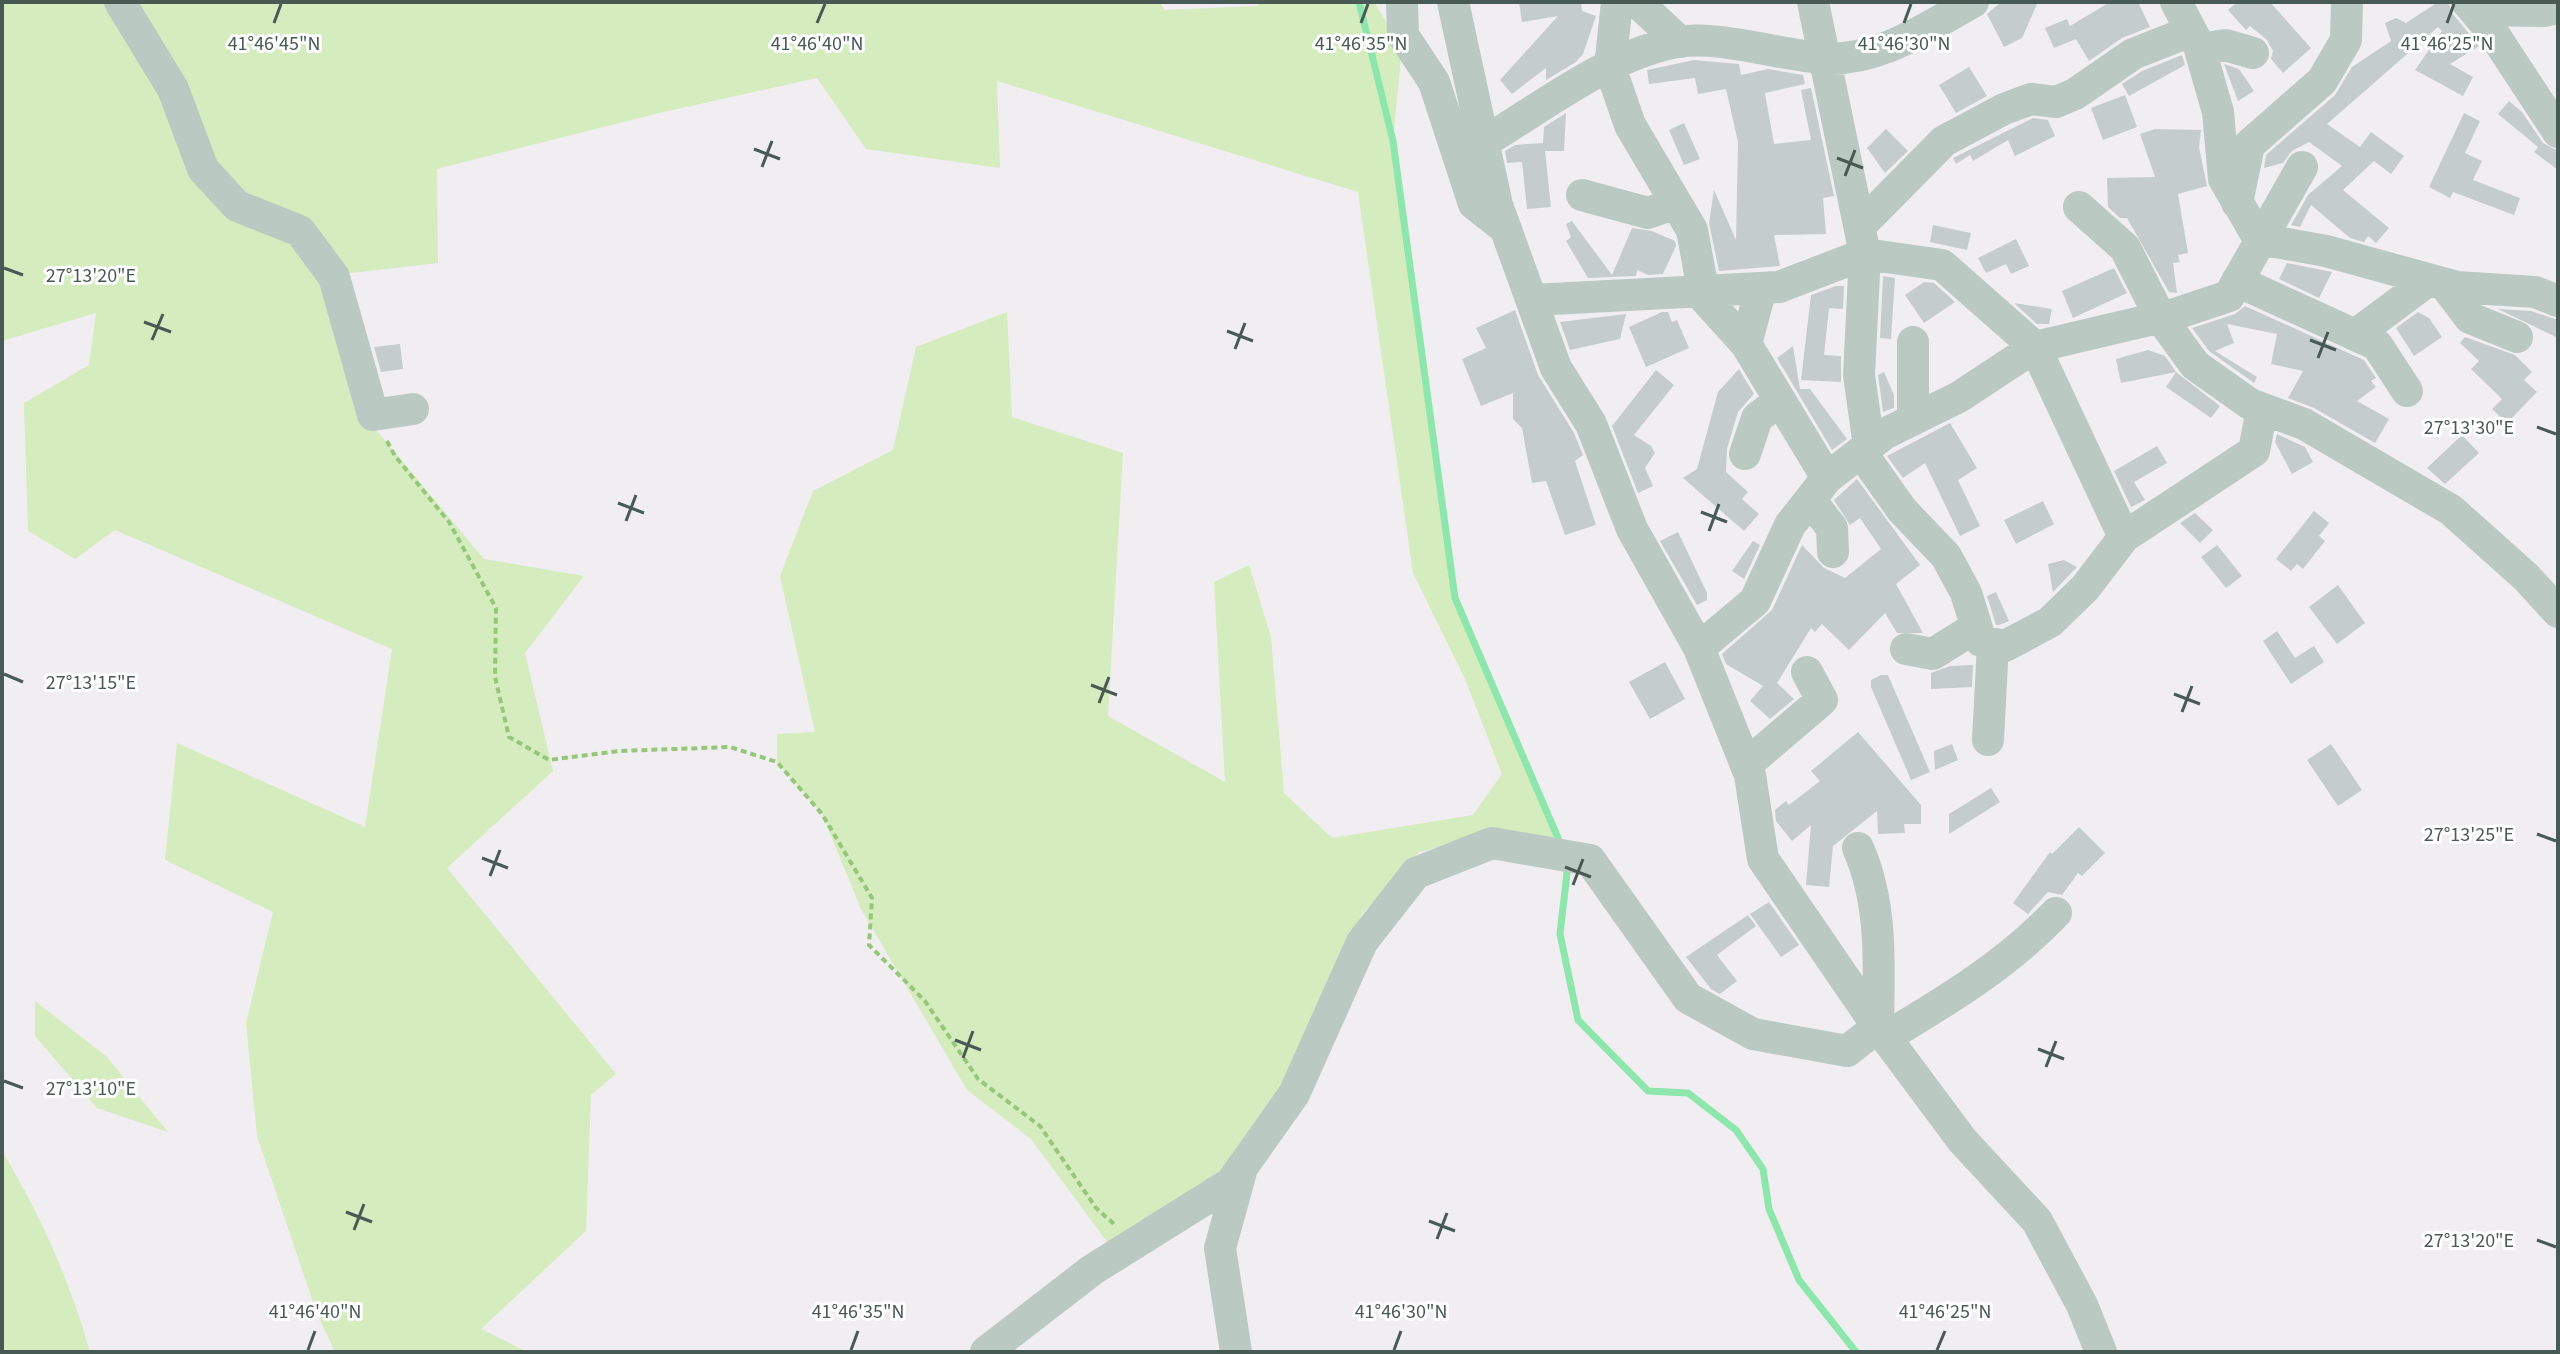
<svg xmlns="http://www.w3.org/2000/svg" width="2560" height="1354" font-family="'Source Sans 3',sans-serif">
<rect width="100%" height="100%" fill="#f0eef0"/>
<!-- green -->
<path fill="#d4ecbe" d="M2 2H112L200 173 295 235 329 279 367 419 484 559 584 576 525 653 553 771 447 868 616 1074 591 1095 586 1231 481 1329 527 1352H335L316 1311 257 1136 246 1023 273 912 165 860 177 743 365 827 392 649 115 530 75 559 28 531 24 403 89 365 96 313 2 341Z
M125 2H1159L1165 10 1256 6 1263 2H1374L1402 47 1393 141 1455 598 1562 847 1491 834 1419 852 1362 914 1286 1079 1230 1166 1108 1243 1031 1139 967 1090 861 909 822 814 777 762V734L815 732 780 576 813 491 893 450 916 347 1007 312 1012 417 1123 453 1108 716 1225 782 1214 582 1249 565 1271 637 1284 793 1332 838 1473 815 1502 774 1465 679 1413 573 1358 192 997 81 1000 168 866 149 817 78 655 114 437 169 438 263 342 274 239 202Z
M35 1001 106 1056 168 1132 97 1108 35 1036Z
M2 1151C40 1214 70 1281 90 1352H2Z"/>
<g fill="none" stroke-linecap="round" stroke-linejoin="round">
<!-- stream -->
<path stroke="#8de7ac" stroke-width="7" d="M1359 2 1393 141 1455 598 1561 845
M1568 864 1560 934 1578 1020 1648 1091 1688 1093 1736 1130 1763 1169 1769 1209 1799 1280 1856 1352"/>
</g>
<!-- building -->
<path fill="#c5cdcc" d="M1519 2H1581L1582 11 1596 16 1583 54 1576 62 1546 80V68L1512 94 1500 80 1558 16 1522 22Z
M2001 2H2038L2022 38 2004 47 1987 14Z
M2110 2H2138L2150 27 2122 38 2089 61 2076 39 2054 48 2045 28 2067 19 2070 26Z
M2237 2H2270L2311 48 2283 73 2271 59 2273 51 2267 40 2250 26 2246 30 2228 10Z
M2438 2H2448L2453 14 2479 46 2450 64 2473 77 2463 96 2415 70 2442 31 2438 27 2327 124 2360 147 2371 132 2404 156 2391 174 2374 161 2343 190 2389 228 2376 243 2368 236 2364 242 2350 238 2311 205 2300 227 2291 225 2308 195 2342 166 2309 142 2292 151 2283 163 2264 168 2266 155 2335 95 2352 67 2391 41 2385 23 2396 18 2406 23Z
M2182 55 2185 65 2129 96 2122 84 2142 71Z
M1694 60 1739 64 1741 75 1768 69 1803 75 1805 84 1765 93 1774 144 1811 140 1801 90 1811 88 1834 196 1823 198 1826 234 1774 235 1780 266 1719 271 1709 223 1714 190 1736 240 1738 142 1726 89 1698 94 1695 78 1649 84 1647 70Z
M2224 64 2239 69 2254 91 2238 101Z
M1969 67 1987 96 1956 113 1939 85Z
M2125 95 2137 127 2103 140 2091 108Z
M2509 101 2522 112 2543 143 2558 151V170L2534 152 2538 147 2498 114Z
M1566 113 1564 151H1545L1551 207 1527 209 1522 162 1507 163 1505 151 1515 145 1543 143 1544 127Z
M2464 113 2480 121 2465 153 2482 161 2473 180 2520 198 2514 215 2453 192 2450 198 2429 187Z
M2033 118 2048 120 2055 136 2015 156 2008 140 1973 161 1970 155 1956 164 1953 158Z
M1684 123 1700 159 1684 165 1669 130Z
M1886 129 1908 151 1885 173 1867 148Z
M2155 129 2201 130 2199 147 2207 186 2178 194 2188 253 2178 255 2180 262 2173 263 2177 293 2169 292 2127 218H2120L2108 207 2107 178 2155 177 2140 134Z
M1572 221 1612 275 1632 228 1652 231 1675 241 1676 246 1663 274 1648 275 1637 270 1636 276 1588 278 1566 241 1571 237 1566 224Z
M1933 225 1971 233 1967 250 1930 242Z
M2016 239 2029 266 2011 274 2006 264 1986 273 1978 258Z
M2287 263 2332 272 2319 298 2279 279Z
M2114 268 2127 293 2073 318 2062 291Z
M1883 276 1895 278 1891 339 1880 338Z
M1924 282 1934 283 1955 302 1924 323 1905 295Z
M1836 286H1844L1843 309 1829 308 1824 355 1841 356V382L1801 380 1811 295Z
M2014 303 2052 309 2049 324H2037Z
M2245 306 2364 360 2376 378 2371 381 2376 387 2357 401 2389 419 2375 443 2314 408 2288 398 2303 371 2271 364 2277 334 2227 324 2234 343 2215 351 2257 377 2254 383 2209 351 2192 328 2235 314Z
M2498 309 2531 311 2558 320V338Z
M1515 310 1538 375 1574 433 1583 455 1575 461 1596 525 1565 535 1546 481 1532 483 1522 428 1513 419V393L1481 406 1462 359 1486 348 1476 328Z
M1662 312H1668L1672 322 1677 320 1689 348 1646 367 1629 327Z
M2418 312 2429 318 2442 337 2414 356 2396 328Z
M1626 314 1620 339 1570 350 1560 322Z
M2465 337 2515 355 2532 372 2524 380 2537 392 2507 423 2492 409 2502 399 2471 369 2479 361 2460 343Z
M400 344 403 369 381 372 374 347Z
M1793 346 1800 389H1810L1847 439 1832 450 1777 358Z
M2148 350 2165 356 2176 372 2121 383 2116 359Z
M1739 369 1754 394 1738 412 1727 449 1726 472 1748 492 1742 499 1759 514 1744 531 1683 478 1697 469 1718 392Z
M1656 370 1674 385 1634 435 1651 446 1655 453 1645 468 1653 486 1638 493 1612 426Z
M1884 372 1894 395V408L1883 412 1878 375Z
M2176 372 2220 406 2211 418 2166 387Z
M1950 423 1977 468 1958 480 1980 526 1960 536 1925 463 1903 478 1887 456Z
M2277 434 2305 447 2313 462 2292 474 2275 442Z
M2462 435 2479 453 2445 484 2427 468Z
M2157 446 2167 463 2134 482 2145 500 2131 507 2114 471Z
M1857 479 1920 565 1896 584 1923 633H1897L1885 613 1849 650 1822 624 1815 632 1811 628 1777 683 1794 699 1770 719 1750 701 1763 686 1726 664 1722 654 1772 610 1802 545 1824 568 1845 578 1881 549 1860 518 1850 525 1834 500Z
M2043 501 2054 524 2016 544 2004 520Z
M2314 511 2329 523 2319 536 2325 541 2303 569 2297 564 2291 571 2276 559Z
M2195 513 2213 530 2200 543 2180 523Z
M1678 532 1707 593V600L1697 605 1660 541Z
M1753 541 1760 545 1744 579 1732 571Z
M2217 545 2242 576 2226 588 2201 557Z
M2064 560 2077 567 2053 592 2048 564Z
M2338 585 2365 623 2337 644 2309 607Z
M1996 592 2009 621 1999 625H1996L1987 596Z
M2277 631 2295 658 2314 646 2324 662 2291 684 2263 641Z
M1665 662 1685 699 1650 719 1629 682Z
M1973 665 1972 687 1931 689V673L1950 666Z
M1881 675H1888L1930 772 1911 780 1871 687V680Z
M1858 732 1921 805V824H1904L1905 833 1878 834 1877 811 1833 846 1829 887 1806 885 1811 825 1792 841 1776 821 1775 810 1786 801 1789 805 1820 781 1811 771Z
M1952 744 1958 760 1935 770 1934 751Z
M2331 744 2362 790 2338 806 2307 760Z
M1991 788 2000 802 1949 834V814Z
M2079 827 2105 853 2082 876 2078 873 2062 895 2048 892 2028 914 2013 903 2050 852 2052 854Z
M1769 902 1799 945 1781 957 1750 914Z
M1748 915 1756 926 1717 955 1737 981 1720 994 1711 989 1686 957Z"/>
<g fill="none" stroke-linecap="round" stroke-linejoin="round">
<!-- path -->
<path stroke="#94c878" stroke-width="4" stroke-dasharray="6 4" stroke-linecap="butt" d="M387 441 395 456 449 522 496 608 495 677 509 737 549 760 619 751 730 747 777 762 822 814 872 898 869 945 925 1001 978 1079 1040 1126 1096 1208 1115 1225"/>
<!-- minor -->
<path stroke="#bacac3" stroke-width="32" d="M120 2 173 89 203 169 237 206 300 231 334 277 373 415 413 409
M1402 2 1403 35 1434 82 1474 204 1506 229
M1453 2 1497 205 1556 368 1591 424 1632 529 1699 648 1750 775 1763 859 1878 1027 1962 1140 2037 1221 2082 1305 2101 1352
M1617 2 1610 67 1630 125 1692 230 1703 290
M1637 2 1680 42
M1813 2 1865 254 1859 375 1869 446
M2176 2 2199 46 2218 112 2224 179 2259 239 2326 251 2457 287 2535 292 2558 301
M2467 2 2491 30 2558 132
M2474 10 2544 11 2558 8
M2200 49 2225 45 2253 53
M1484 142C1544 106 1608 55 1677 42 1720 35 1779 55 1822 58 1877 63 1927 27 1973 2
M1582 195 1648 213 1676 203
M2237 203 2249 145 2322 81 2346 40 2347 2
M2079 207 2125 248 2160 317 2195 365 2250 404 2304 424 2451 510 2526 577 2558 612
M1860 226 1944 141 2004 109 2031 99 2056 102 2075 94 2133 54 2191 31
M2237 281 2377 345 2407 391
M2444 284 2470 318 2517 337
M1697 290 1746 344 1761 288
M1533 300 1779 287 1865 254 1942 265 2035 347 2124 537
M2355 335 2429 280
M1746 344 1827 478
M1913 420V342
M1861 452 1902 510 1946 556 1966 593 1981 641 2005 646 2050 622 2085 588 2124 537 2254 451 2262 409
M1745 454 1757 418 1780 400
M1810 500 1832 528 1833 552
M1699 648 1755 601 1790 525 1827 478 1884 434 1959 397 2035 347 2175 314 2229 296 2302 167
M1906 649 1933 654 1976 627
M1988 740 1993 644
M1746 765 1822 700 1807 672
M1858 848C1883 904 1879 967 1878 1027
M1886 1037C1948 1000 2006 965 2056 913
M986 1352 1092 1270 1231 1183 1294 1094 1362 942 1416 873 1492 843 1590 860 1688 998 1753 1034 1847 1051 1878 1027
M1236 1352 1220 1248 1242 1168"/>
</g>
<!-- ticks -->
<path fill="none" stroke="#475a53" stroke-width="3" d="M274 23 281 4M817 23 825 4M1361 23 1368 4M1904 23 1911 4M2447 23 2454 4M754 149 780 159M1837 158 1863 168M762 167 772 141M1845 176 1855 150M4 268 23 275M144 322 171 332M1227 331 1253 341M152 340 163 314M2310 340 2336 350M1235 349 1245 323M2318 358 2328 332M2537 427 2556 434M618 503 644 513M1701 512 1727 522M626 521 636 495M1709 531 1719 504M4 674 23 682M1091 685 1117 695M2174 694 2200 704M1099 703 1109 677M2182 712 2192 686M2537 834 2556 841M482 858 508 868M1565 867 1591 877M490 876 500 850M1573 885 1583 859M955 1040 981 1050M2038 1049 2064 1059M963 1058 973 1031M2046 1067 2056 1041M4 1081 23 1088M346 1212 372 1222M1429 1221 1455 1231M354 1230 364 1204M1437 1239 1447 1213M2537 1240 2556 1247M308 1350 315 1331M851 1350 858 1331M1394 1350 1401 1331M1937 1350 1945 1331"/>
<g font-size="20" text-anchor="middle" fill="#475a53" stroke="#fff" stroke-width="6" stroke-linejoin="round" paint-order="stroke">
<text x="274" y="50">41°46'45"N</text>
<text x="817" y="50">41°46'40"N</text>
<text x="1361" y="50">41°46'35"N</text>
<text x="1904" y="50">41°46'30"N</text>
<text x="2447" y="50">41°46'25"N</text>
<text x="91" y="282">27°13'20"E</text>
<text x="2469" y="434">27°13'30"E</text>
<text x="91" y="689">27°13'15"E</text>
<text x="2469" y="841">27°13'25"E</text>
<text x="91" y="1095">27°13'10"E</text>
<text x="2469" y="1247">27°13'20"E</text>
<text x="315" y="1318">41°46'40"N</text>
<text x="858" y="1318">41°46'35"N</text>
<text x="1401" y="1318">41°46'30"N</text>
<text x="1945" y="1318">41°46'25"N</text>
</g>
<!-- border -->
<rect width="2560" height="1354" fill="none" stroke="#475a53" stroke-width="8"/>
</svg>
